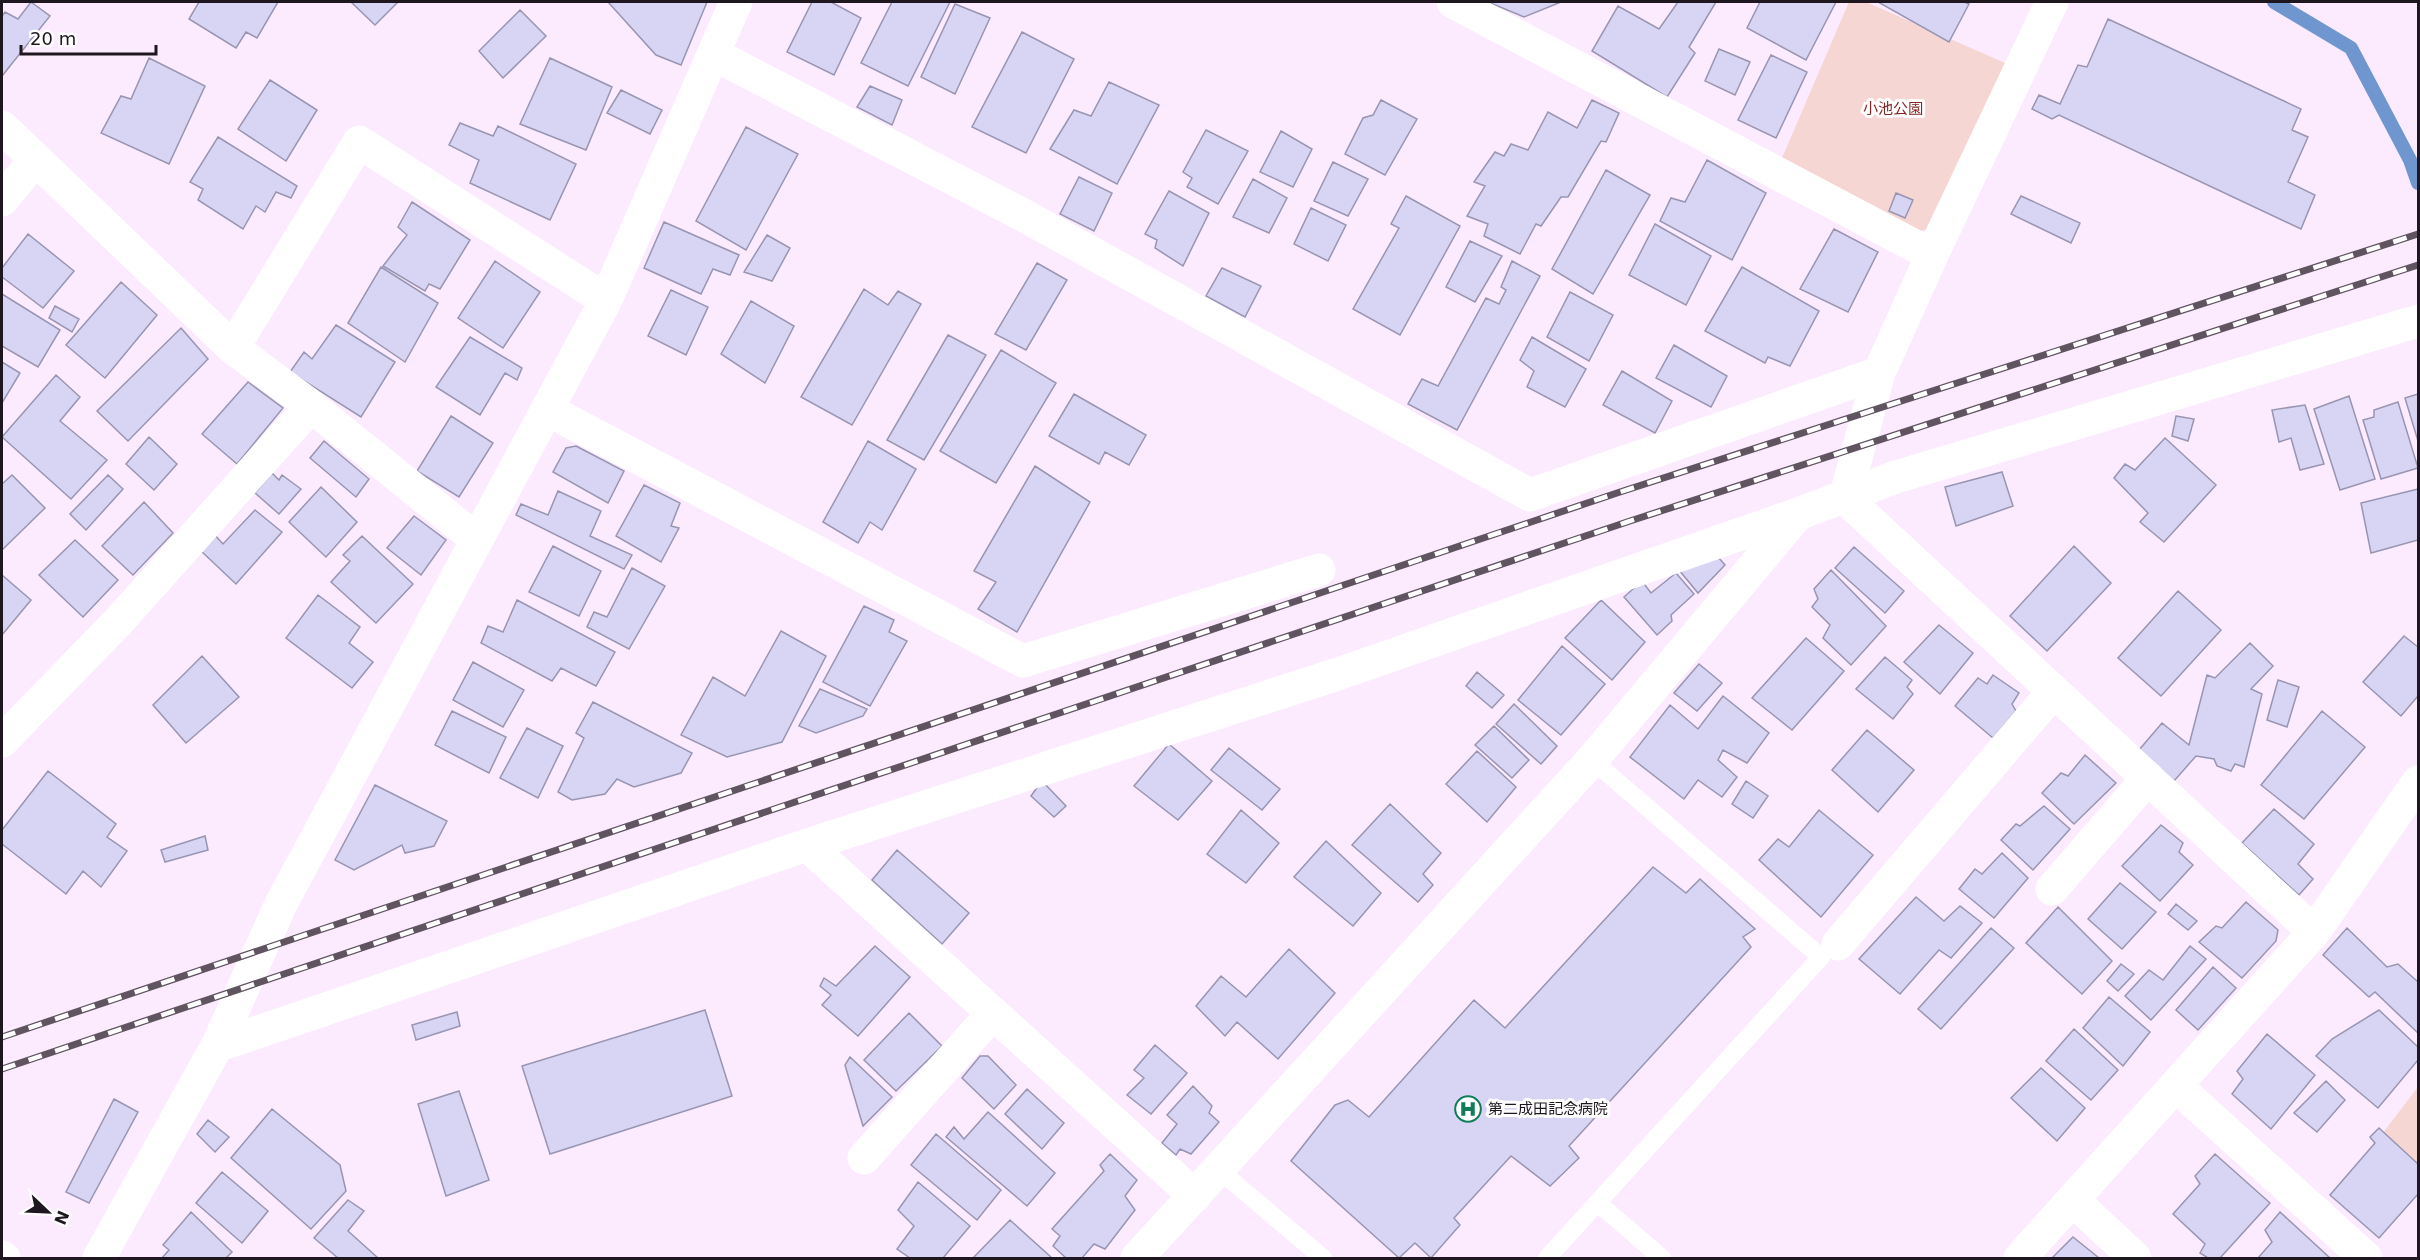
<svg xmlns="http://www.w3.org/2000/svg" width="2420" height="1260" font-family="'DejaVu Sans','Noto Sans JP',sans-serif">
<rect width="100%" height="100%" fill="#fceafe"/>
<!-- green -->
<path fill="#f6d6d2" d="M1849 2H1866L2005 63 1930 228 1914 233 1779 165Z
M2418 1087V1168L2382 1134Z"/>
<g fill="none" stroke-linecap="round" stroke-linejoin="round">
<!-- stream -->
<path stroke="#7096cf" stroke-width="14" d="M2274 2 2351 48 2410 160 2418 183"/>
</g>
<!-- building -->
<path fill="#d8d5f4" stroke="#9895b2" stroke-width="1.5" d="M31 2 50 16 2 76V16L5 12 18 19Z
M199 2H278L257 38 246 32 236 48 189 19Z
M351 2H398L375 25Z
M608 2H707L681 65 656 55Z
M812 2H831L861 18 834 75 787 52Z
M892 2H950L908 86 861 63Z
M1488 2H1561L1524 17Z
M1678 2H1716L1689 47 1695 53 1667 97 1592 51 1618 6 1659 29Z
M1760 2H1836L1806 60 1747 28Z
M1878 2H1964L1969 4 1949 42Z
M955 4 990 18 955 94 921 77Z
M520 10 546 36 503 78 479 51Z
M2108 19 2301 109 2292 130 2308 137 2288 182 2315 195 2301 229 2059 115 2052 119 2032 109 2039 95 2060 104 2078 65 2087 67Z
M1022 32 1074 59 1026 153 972 127Z
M1719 49 1750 62 1735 95 1705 81Z
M1771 55 1807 72 1776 138 1738 120Z
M149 58 205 86 169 164 101 133 121 96 131 99Z
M550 58 612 87 586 150 520 124Z
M270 80 317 110 286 161 238 129Z
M1109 82 1159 105 1117 184 1050 149 1074 110 1091 116Z
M870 86 902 100 892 125 857 107Z
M621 90 662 110 650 134 607 113Z
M1381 100 1417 119 1385 175 1345 154 1363 118 1373 115Z
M1592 100 1619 113 1606 142 1601 141 1568 197H1561L1541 226 1536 224 1520 254 1484 236 1488 224 1467 216 1485 186 1474 182 1495 152 1504 156 1511 144 1528 150 1548 112 1577 128Z
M460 123 493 136 498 126 576 164 550 220 470 183 479 160 449 145Z
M746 127 798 154 746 250 696 221Z
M1206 130 1248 151 1218 204 1187 187 1192 178 1183 172Z
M1281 131 1312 149 1293 187 1260 172Z
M218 137 297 186 291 198 276 192 265 212 256 206 243 229 198 200 203 189 190 182Z
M1707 160 1766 193 1732 260 1660 221 1671 198 1685 202Z
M1333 162 1368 179 1348 216 1314 201Z
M1606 170 1650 195 1593 294 1552 269Z
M1079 177 1112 193 1094 231 1060 214Z
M1253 179 1287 198 1269 233 1233 217Z
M1169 191 1209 213 1183 266 1155 248 1157 240 1145 234Z
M1896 193 1913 200 1905 218 1889 211Z
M1406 196 1460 226 1400 335 1353 309 1399 228 1391 224Z
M2021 196 2080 223 2071 243 2011 214Z
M412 202 470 240 440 289 429 284 425 291 383 266 407 235 398 227Z
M1311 208 1346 225 1328 261 1294 244Z
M664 222 739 255 730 275 713 269 701 294 644 268Z
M1655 224 1711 256 1686 305 1629 275Z
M1834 229 1878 252 1848 312 1800 289Z
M28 234 74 271 43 308 2 277V268Z
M767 235 790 248 772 281 744 272Z
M1470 241 1502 256 1475 302 1446 287Z
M495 261 540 292 503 348 458 318Z
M1512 261 1540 276 1457 430 1408 404 1422 379 1438 386 1486 298 1499 304 1506 290 1501 287Z
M1037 263 1067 280 1026 350 995 334Z
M381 267 438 303 405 362 348 323Z
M1742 267 1819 311 1790 366 1768 357 1765 363 1705 331Z
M1222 268 1261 286 1245 317 1206 296Z
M121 282 157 315 105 378 66 345Z
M864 289 888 305 898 291 921 304 852 425 801 397Z
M671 290 708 307 686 355 648 336Z
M1570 292 1613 315 1589 361 1547 337Z
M2 294 60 330 38 367 2 346Z
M751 301 794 326 765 383 721 354Z
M55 306 79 319 72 332 49 318Z
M336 325 395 362 361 417 290 372 304 352 312 359Z
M181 328 208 359 128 441 97 411Z
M948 335 986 355 924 460 887 440Z
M470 337 522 368 517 380 505 373 480 415 436 387Z
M1532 337 1586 369 1565 407 1527 387 1534 371 1520 360Z
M1674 345 1727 376 1711 407 1656 378Z
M1001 350 1056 383 996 483 940 451Z
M2 362 20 373 2 403Z
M1622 371 1672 401 1655 433 1603 405Z
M56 375 80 397 60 421 107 460 71 499 2 437Z
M248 382 283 408 237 464 202 434Z
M1074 394 1146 435 1129 465 1105 452 1099 464 1049 436Z
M2418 394V441L2405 398Z
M2349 396 2375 479 2340 490 2314 409Z
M2398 402 2418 468 2381 479 2363 420 2374 417V410Z
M2305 405 2324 464 2300 470 2291 438 2279 442 2272 410Z
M451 416 493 443 459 497 417 471Z
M2176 416 2194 419 2188 441 2172 436Z
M149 437 177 464 154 490 126 464Z
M2165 438 2216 485 2164 542 2140 522 2148 513 2114 478 2125 464 2135 470Z
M324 441 369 479 356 497 310 458Z
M868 441 916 469 882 530 870 522 858 543 823 522Z
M576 446 624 471 608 503 553 472 566 448Z
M1035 466 1090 502 1017 632 978 609 996 582 974 571Z
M2002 472 2013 506 1956 526 1945 487Z
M272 473 279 480 282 475 301 489 279 514 255 493Z
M12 475 45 508 2 550V484Z
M108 475 123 489 86 530 70 514Z
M644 485 680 503 671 526 679 528 661 562 616 536Z
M321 487 357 522 326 557 289 522Z
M2418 489V540L2371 553 2361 503Z
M558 491 601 511 590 536 632 555 624 569 516 515 521 504 548 515Z
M144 502 173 533 133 575 102 546Z
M255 510 282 532 236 584 200 550 213 533 223 544Z
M414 516 446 540 421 575 387 548Z
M362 536 413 584 376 623 331 582 350 561 343 555Z
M75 540 118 580 83 617 39 575Z
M553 546 601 571 579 616 529 592Z
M2074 546 2111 583 2047 651 2010 616Z
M1854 547 1904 591 1885 613 1835 568Z
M1718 557 1725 565 1698 593 1679 570Z
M632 568 665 586 629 649 587 627 594 612 607 617Z
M1831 570 1886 626 1851 665 1823 638 1830 625 1812 607 1818 599 1814 589Z
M1676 573 1694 594 1671 615 1672 621 1657 635 1624 597 1642 581 1651 593Z
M2 575 31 600 2 635Z
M2178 591 2221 630 2161 696 2118 658Z
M318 595 360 627 349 643 373 662 352 688 286 638Z
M517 600 615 652 596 686 561 668 552 681 481 643 488 626 503 632Z
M1601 600 1645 642 1612 680 1565 638Z
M864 606 894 620 889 632 907 641 870 706 823 682Z
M1939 625 1973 653 1940 694 1904 662Z
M781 631 826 656 782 742 727 757 681 735 713 677 745 696Z
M2404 636 2418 647V696L2401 716 2363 682Z
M1806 638 1844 671 1792 730 1752 698Z
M2250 643 2273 666 2251 689 2262 694 2244 767 2235 764 2231 771 2217 766 2214 759 2196 756 2174 781 2139 750 2162 723 2189 745 2207 675 2215 678Z
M1562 646 1605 684 1561 735 1518 700Z
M202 656 239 697 186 743 153 705Z
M1885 657 1912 680 1907 687 1913 694 1893 719 1856 689Z
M473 662 524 690 503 727 453 700Z
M1699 664 1722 683 1697 711 1674 693Z
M1477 672 1504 695 1492 708 1466 686Z
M1993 675 2019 693 2012 704 2016 711 1993 738 1955 706 1978 678 1987 684Z
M2278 680 2299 687 2287 727 2267 720Z
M820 689 867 709 863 716 816 733 799 726Z
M1723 696 1769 733 1747 763 1723 750 1718 760 1737 777 1722 797 1698 780 1684 799 1630 757 1670 705 1698 729Z
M593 702 692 753 681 773 634 787 617 779 605 794 572 800 558 792 584 738 576 733Z
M1514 704 1557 746 1541 764 1496 724Z
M452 711 506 737 489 773 435 745Z
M2322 711 2365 747 2304 819 2261 785Z
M1494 726 1529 760 1512 778 1475 745Z
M527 728 563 746 538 798 500 778Z
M1867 730 1914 770 1878 812 1832 770Z
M1169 744 1212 781 1178 820 1134 786Z
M1229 748 1280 789 1262 810 1211 770Z
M1477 751 1516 787 1487 822 1446 784Z
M2085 755 2116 783 2074 824 2042 793 2061 773 2068 776Z
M48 771 116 824 107 837 127 851 101 887 83 871 66 894 2 844V830Z
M1042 781 1066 806 1054 817 1031 796Z
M1746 781 1768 796 1753 818 1732 804Z
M375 785 447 821 434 846 405 853 402 845 354 870 335 860Z
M1390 804 1441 853 1423 874 1433 885 1418 902 1352 845Z
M2044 806 2070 829 2033 870 2001 840 2016 824 2020 826Z
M2274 809 2314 844 2298 864 2313 879 2299 895 2242 843Z
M1241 810 1279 843 1246 883 1207 854Z
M1819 810 1873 855 1821 917 1759 860 1778 839 1789 847Z
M2161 825 2183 843 2179 852 2193 865 2160 901 2122 866Z
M205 836 208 850 165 862 161 850Z
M1326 841 1381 893 1353 926 1294 877Z
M897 850 969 913 942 944 872 880Z
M2002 853 2028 878 1994 918 1959 889 1975 869 1982 874Z
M1653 867 1686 893 1700 879 1755 929 1743 937 1751 947 1569 1146 1579 1158 1550 1186 1511 1156 1454 1218 1460 1225 1431 1258 1415 1243 1399 1258 1291 1161 1335 1105 1348 1100 1369 1117 1474 1000 1505 1028Z
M2120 883 2156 912 2122 949 2088 919Z
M1916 897 1944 921 1960 906 1982 923 1951 958 1939 950 1900 994 1859 959Z
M2246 902 2278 930 2276 941 2242 978 2199 942 2216 926 2222 928Z
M2176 904 2197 921 2188 930 2168 914Z
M2058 907 2112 961 2082 994 2026 943Z
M1991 928 2014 948 1941 1029 1918 1009Z
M2347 928 2387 967 2398 964 2418 982V1033L2375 992 2369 997 2323 955Z
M875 946 910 977 858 1036 822 1005 831 995 820 986 824 978 836 986Z
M2190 946 2206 959 2151 1020 2125 996 2149 970 2163 980Z
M1289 949 1335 993 1278 1059 1237 1022 1225 1036 1196 1006 1221 976 1246 997Z
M2121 964 2134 974 2118 991 2107 981Z
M2213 967 2236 988 2198 1030 2176 1010Z
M2109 997 2150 1032 2123 1066 2083 1028Z
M705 1010 732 1096 550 1154 522 1066Z
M2379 1010 2418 1047V1060L2378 1108 2316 1056 2332 1039Z
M457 1012 460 1026 416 1040 412 1025Z
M909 1013 942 1046 896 1091 864 1060Z
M2074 1029 2118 1070 2091 1100 2046 1061Z
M2267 1034 2315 1075 2271 1129 2232 1094 2243 1079 2237 1071Z
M1155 1045 1187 1073 1151 1114 1127 1095 1144 1078 1134 1070Z
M980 1056H988L1016 1085 994 1109 962 1078Z
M850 1057 892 1097 863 1126 845 1065Z
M2041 1068 2085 1108 2057 1141 2011 1098Z
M2326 1081 2345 1100 2317 1132 2294 1113Z
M1193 1086 1212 1106 1209 1113 1219 1122 1191 1154 1180 1149 1176 1155 1162 1143 1177 1124 1167 1115Z
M1027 1089 1064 1123 1042 1149 1005 1114Z
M459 1091 489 1180 446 1196 418 1104Z
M114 1099 138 1112 89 1203 66 1192Z
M272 1109 340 1165 346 1191 311 1229 231 1158Z
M988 1112 1055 1173 1027 1206 946 1137 954 1127 964 1139Z
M208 1120 229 1137 215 1152 197 1134Z
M2379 1128 2418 1164V1194L2379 1238 2330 1195 2375 1143 2370 1137Z
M936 1134 1001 1190 977 1220 911 1165Z
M1110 1154 1137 1180 1125 1196 1135 1210 1105 1249 1094 1244 1082 1258H1066L1053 1246 1060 1236 1052 1229 1104 1171 1100 1165Z
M2215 1154 2270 1203 2220 1258H2208L2200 1253 2205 1244 2173 1214 2200 1184 2195 1176Z
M222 1172 268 1211 242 1243 196 1203Z
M918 1182 970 1226 943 1258H910L897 1249 914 1226 898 1210Z
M348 1200 364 1211 348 1231 378 1258H338L314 1238Z
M191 1212 232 1252 226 1258H162L169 1250 163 1245Z
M2280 1212 2330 1258H2258L2272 1242 2265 1230Z
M1010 1220 1052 1258H973Z
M2073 1237 2099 1258H2052Z"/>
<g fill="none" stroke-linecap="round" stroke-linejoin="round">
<!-- service -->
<path stroke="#fff" stroke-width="18" d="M1219 1170 1323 1258
M1598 1203 1662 1258
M1547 1258 1821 957 1592 760"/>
<!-- minor -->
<path stroke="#fff" stroke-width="33" d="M1453 2 1932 255
M715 55 1023 215 1530 495 1879 373 1932 255 2052 2
M2 127 233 348 311 406 477 540
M2 200 35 160
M233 348 359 142 606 300
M1879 373 1845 498 2314 932
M548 410 1023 661 1319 570
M2 741 117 623 311 406
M807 845 1195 1196
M2052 889 2148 778
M1838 944 2054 691
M217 1046 281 904 606 300 736 2
M2176 1086 2366 1258
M864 1158 993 1013
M2073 1200 2135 1258
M2 1257 4 1258
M99 1258 217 1046 807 845 1335 675 1798 514
M1137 1258 1592 760 1798 514 1896 477 2418 321
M2020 1258 2314 932 2418 782"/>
<!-- rail casing -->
<g stroke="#5f5460" stroke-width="7">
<path id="rail" d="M2 1037 1617 493 2418 234
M2 1069 1627 522 2418 265"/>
</g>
<!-- rail -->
<use href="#rail" stroke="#fefefe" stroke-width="4.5" stroke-dasharray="14" stroke-linecap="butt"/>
</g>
<!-- icons -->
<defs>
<g id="hospital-ring" transform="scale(1.35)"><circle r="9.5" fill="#fefefe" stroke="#117d58" stroke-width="1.5"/><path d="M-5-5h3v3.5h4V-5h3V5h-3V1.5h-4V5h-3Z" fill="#117d58"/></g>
</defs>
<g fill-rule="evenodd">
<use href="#hospital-ring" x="1468" y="1109"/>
</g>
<g text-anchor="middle" stroke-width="6" stroke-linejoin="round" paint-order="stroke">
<!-- park labels -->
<g font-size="15" fill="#822724" stroke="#fefefe">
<text x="1893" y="114">小池公園</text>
</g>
<!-- poi labels -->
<g font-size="15" fill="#1f1720" stroke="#fefefe" text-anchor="start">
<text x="1488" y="1114">第二成田記念病院</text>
</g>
</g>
<!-- border -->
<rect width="2420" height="1260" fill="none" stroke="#1f1720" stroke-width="6"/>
<!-- north arrow -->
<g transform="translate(48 1212) rotate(113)" stroke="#fefefe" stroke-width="4.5" paint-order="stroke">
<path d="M0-4.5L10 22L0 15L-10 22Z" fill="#1f1720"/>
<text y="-9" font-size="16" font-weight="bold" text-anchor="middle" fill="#1f1720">N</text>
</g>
<!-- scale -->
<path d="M21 45v9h135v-9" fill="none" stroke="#1f1720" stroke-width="3"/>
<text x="30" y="45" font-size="18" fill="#1f1720" stroke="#fefefe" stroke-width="4.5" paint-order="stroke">20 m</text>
</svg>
